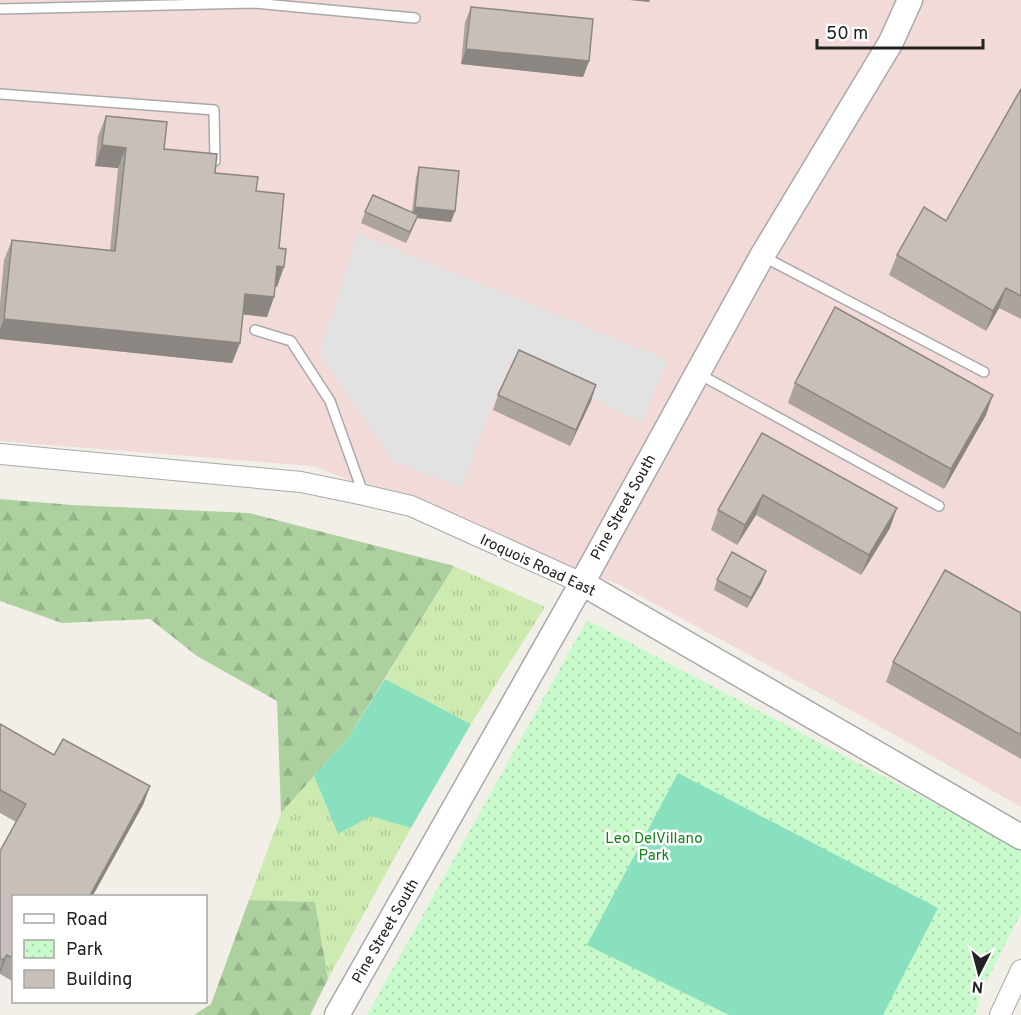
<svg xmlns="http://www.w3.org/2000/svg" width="1021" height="1015" font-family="Overpass,sans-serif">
<defs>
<pattern id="grass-tufts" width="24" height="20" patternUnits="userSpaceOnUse" patternTransform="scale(1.5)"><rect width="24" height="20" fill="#cdebb0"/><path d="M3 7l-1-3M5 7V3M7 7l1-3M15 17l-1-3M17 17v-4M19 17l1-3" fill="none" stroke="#b0c997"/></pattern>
<pattern id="forest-firs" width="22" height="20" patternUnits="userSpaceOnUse" patternTransform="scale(1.5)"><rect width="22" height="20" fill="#add19e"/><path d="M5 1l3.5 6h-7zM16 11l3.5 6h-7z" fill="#95b388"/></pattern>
<pattern id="park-dots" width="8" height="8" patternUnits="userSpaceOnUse" patternTransform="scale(1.5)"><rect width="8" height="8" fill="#c8facc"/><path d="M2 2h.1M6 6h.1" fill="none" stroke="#acd6af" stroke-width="1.8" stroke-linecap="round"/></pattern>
</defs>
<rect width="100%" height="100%" fill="#f2efe9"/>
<!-- commercial -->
<path fill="#f2dad9" d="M0 0H1021V807L856 713 622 586 313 466 0 441Z"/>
<!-- grass -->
<path fill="url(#grass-tufts)" d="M454 566 545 607 471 724 385 679Z
M314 776 338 834 371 815 411 828 328 979 315 903 249 900 281 813Z"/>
<!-- forest -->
<path fill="url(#forest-firs)" d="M0 499 72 505 249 513 454 566 348 738 281 813 277 701 197 656 150 619 62 623 0 601Z
M249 900 315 902 328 979 310 1015H194L211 1004Z"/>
<!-- park -->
<path fill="url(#park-dots)" d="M587 620 1021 849V913L985 984 975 1015H367Z"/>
<!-- pitch -->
<path fill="#88e0be" d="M385 679 471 724 411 828 371 816 338 834 314 776 348 738Z
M678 773 938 908 883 1015H729L587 945Z"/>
<!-- parking -->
<path fill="#e2e2e2" d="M358 234 668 360 642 422 510 360 461 487 393 461 319 354Z"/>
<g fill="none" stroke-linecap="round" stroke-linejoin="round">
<!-- service casing -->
<g stroke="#a9a9a9" stroke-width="12">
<path id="service" d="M0 9 253 3 415 18
M0 94 214 110 215 161
M764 257 984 372
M255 330 291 341 330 401 363 493
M699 374 939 506"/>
</g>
<!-- minor casing -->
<g stroke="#a9a9a9" stroke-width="22">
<path id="minor" d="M0 454 301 482 364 495 411 506 582 583
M1000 1015 1021 970"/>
</g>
<!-- tertiary casing -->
<g stroke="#a9a9a9" stroke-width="27">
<path id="tertiary" d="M582 583 1021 837
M337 1015 582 583 762 256 891 42 910 0"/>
</g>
<!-- service -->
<use href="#service" stroke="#fff" stroke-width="9"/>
<!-- minor -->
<use href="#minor" stroke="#fff" stroke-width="20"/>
<!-- tertiary -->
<use href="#tertiary" stroke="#fff" stroke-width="24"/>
</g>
<!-- wall -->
<path fill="#aba49e" d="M471 7 589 61 583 77 461 64 465 22Z
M1021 89V319L999 308 986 331 889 275 897 255 946 221Z
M106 116 164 149 256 191 279 248 277 287H275L274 297 267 317 243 314 240 343 232 363 0 339V303L4 260 12 240 110 250 118 168 95 166 98 136Z
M419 167 455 211 451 222 417 218 406 243 361 223 365 212H412L416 178Z
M795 383 986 415 944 489 788 403Z
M596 385 591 401 570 446 493 410 498 395Z
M762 433 890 528 861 575 756 515 737 545 711 530 718 510Z
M717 580 762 582 747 608 714 590Z
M1021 613V759L886 682 893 662Z
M0 724 54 755 150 786 143 805 92 897H14V980L12 981 0 974V851L16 822 0 813Z"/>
<!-- shaded-wall -->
<path fill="#8b8681" d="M629 0H650L649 2Z
M466 49 589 61 583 77 461 64Z
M102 145 126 148 118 168 95 166Z
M415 207 455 211 451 222 417 218 406 243 410 232 411 217Z
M277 266 284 267 277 287 270 286Z
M1006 288 999 308 986 331 993 311Z
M245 294 274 297 267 317 238 314Z
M4 319 240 343 232 363 0 339V329Z
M596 385 591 401 570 446 576 430Z
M993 395 986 415 944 489 951 469Z
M763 495 756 515 737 545 745 525Z
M897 508 890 528 861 575 869 555Z
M766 571 762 582 747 608 751 598Z
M150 786 143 805 92 897H89Z
M7 955 0 973V969L3 960Z"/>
<!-- building -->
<path fill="#c7bfb8" stroke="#8b8681" stroke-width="1.5" d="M471 7 593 19 589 61 466 49Z
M1021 89V296L1006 288 993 311 897 255 924 207 946 221Z
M106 116 167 122 164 149 217 154 215 173 258 177 256 191 284 194 279 248 286 249 284 267 277 266 274 297 245 294 240 343 4 319 12 240 115 251 126 148 102 145Z
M419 167 459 171 455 211 415 207Z
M373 195 418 215 410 232 365 212Z
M835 307 993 395 951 469 795 383Z
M519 350 596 385 576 430 498 395Z
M762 433 897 508 869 555 763 495 745 525 718 510Z
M732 552 766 571 751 598 717 580Z
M945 570 1021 613V735L893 662Z
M0 724 54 755 63 739 150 786 89 897H14V959L7 955 3 960 0 958V851L26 804 0 790Z"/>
<g text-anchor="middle" stroke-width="5" stroke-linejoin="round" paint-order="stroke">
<!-- street labels -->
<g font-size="15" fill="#222" stroke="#fff">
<text transform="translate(623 507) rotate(-61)" y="5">Pine Street South</text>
<text transform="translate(538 565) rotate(25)" y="5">Iroquois Road East</text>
<text transform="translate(385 931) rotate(-60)" y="5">Pine Street South</text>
</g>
<!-- park labels -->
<g font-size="15" fill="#0c8416" stroke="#fff">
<text x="654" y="843">Leo DelVillano<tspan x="654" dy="17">Park</tspan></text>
</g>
</g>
<!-- legend -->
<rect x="12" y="895" width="195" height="108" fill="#ffffff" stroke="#a7a7a7" stroke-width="1.5"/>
<rect x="24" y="914" width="30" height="9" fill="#ffffff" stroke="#a7a7a7" stroke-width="1.5"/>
<text x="66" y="925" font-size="18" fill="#222222">Road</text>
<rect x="24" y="940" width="30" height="18" fill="url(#park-dots)" stroke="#a7a7a7" stroke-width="1.5"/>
<text x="66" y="955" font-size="18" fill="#222222">Park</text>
<rect x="24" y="970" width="30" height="18" fill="#c7bfb8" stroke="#a7a7a7" stroke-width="1.5"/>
<text x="66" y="985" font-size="18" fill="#222222">Building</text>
<!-- north arrow -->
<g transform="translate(979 973) rotate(186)" stroke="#ffffff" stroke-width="4.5" paint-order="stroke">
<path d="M0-4.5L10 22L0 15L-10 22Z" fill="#222222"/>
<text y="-9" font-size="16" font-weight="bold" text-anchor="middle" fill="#222222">N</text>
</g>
<!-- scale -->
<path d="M817 39v9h166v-9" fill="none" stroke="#222222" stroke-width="3"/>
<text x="826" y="39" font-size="18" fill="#222222" stroke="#ffffff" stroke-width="4.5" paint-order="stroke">50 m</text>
</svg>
